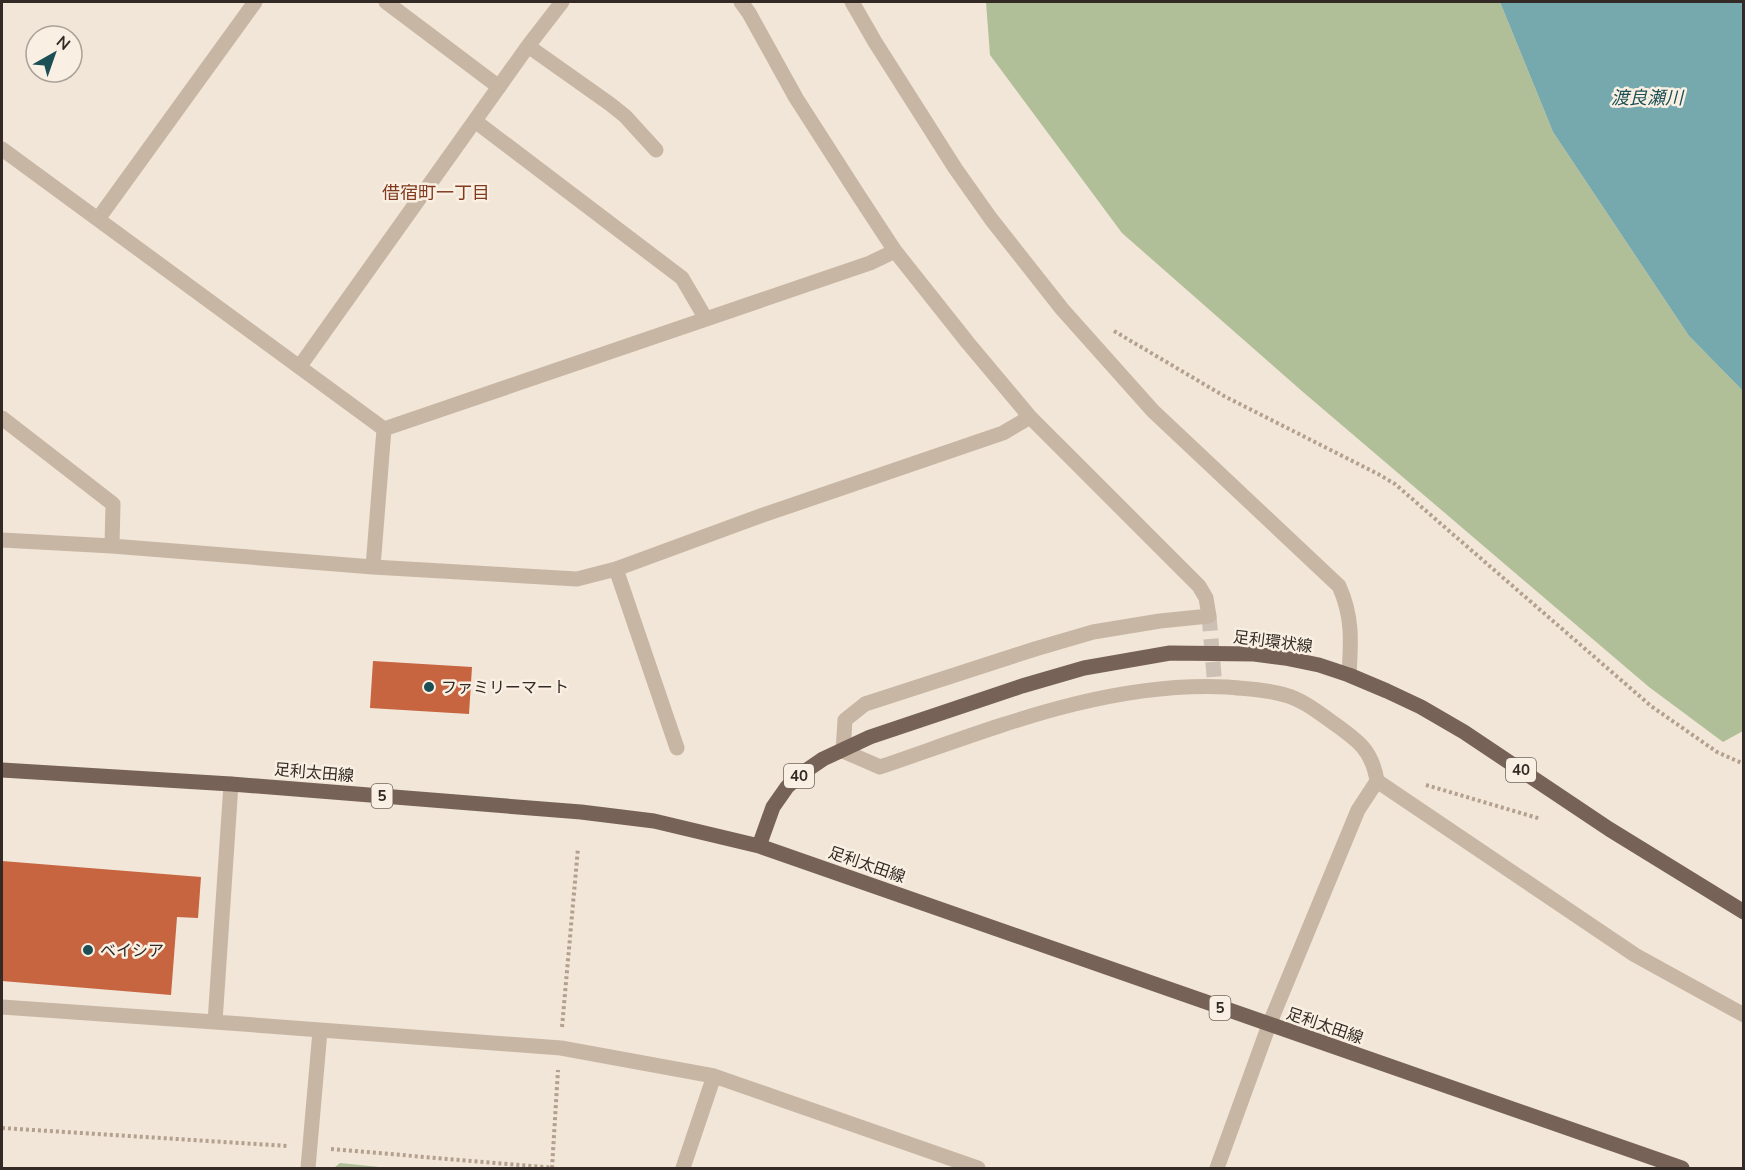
<svg xmlns="http://www.w3.org/2000/svg" width="1745" height="1170" font-family="'Nunito Sans','Noto Sans JP',sans-serif">
<rect width="100%" height="100%" fill="#f1e6d7"/>
<!-- green -->
<path fill="#b1bf98" d="M986 2H1500L1553 132 1689 336 1743 391V731L1723 742 1649 687 1303 392 1122 233 990 55Z
M340 1163 389 1168H334Z"/>
<!-- water -->
<path fill="#76a9ae" d="M1500 2H1743V391L1689 336 1553 132Z"/>
<!-- building -->
<path fill="#c66540" d="M373 661 472 667 469 714 370 708Z
M2 861 201 877 198 918 177 917 171 995 2 981Z"/>
<g fill="none" stroke-linecap="round" stroke-linejoin="round">
<!-- minor-tunnel -->
<path stroke="#cbc0b3" stroke-width="15" stroke-dasharray="15 8" stroke-linecap="butt" d="M1209 616 1215 687"/>
<!-- path -->
<path stroke="#b4a08e" stroke-width="4" stroke-dasharray="3 3" stroke-linecap="butt" d="M1114 331 1224 396 1378 474 1395 484 1651 706 1717 752 1744 764
M1426 785 1541 819
M562 1027 578 848
M2 1128 288 1146
M331 1149 554 1168
M552 1168 558 1070"/>
<!-- service -->
<path stroke="#c8b6a4" stroke-width="15" d="M386 2 499 87
M616 569 677 748"/>
<!-- minor -->
<path stroke="#c8b6a4" stroke-width="15" d="M741 2 749 13 796 98 857 193 895 251 968 343 1030 417 1199 586 1206 598 1209 616 1160 621 1093 632 1035 649 865 704 845 720 843 751 880 767C992 729 1106 681 1227 687 1247 689 1266 689 1285 695 1303 700 1318 712 1332 722 1357 740 1372 749 1377 781L1358 810 1269 1025 1217 1168
M528 46 610 104 625 116 656 150
M475 121 682 278 706 319
M2 149 384 429 373 567
M98 219 255 2
M300 366 528 46 562 2
M2 418 113 504 112 546
M384 429 870 263 895 251
M2 540 112 546 373 567 577 579 616 569 763 515 1003 433 1030 417
M1377 781 1635 955 1744 1015
M2 1007 215 1022 231 784
M215 1022 561 1048 714 1076 978 1168
M308 1168 320 1031
M683 1168 714 1076"/>
<!-- tertiary -->
<path stroke="#c8b6a4" stroke-width="15" d="M852 2 875 42 955 168 991 219 1062 309 1153 411 1339 586C1353 617 1351 642 1349 675"/>
<!-- primary -->
<path stroke="#766256" stroke-width="15" d="M2 770 231 784 581 812 654 821 759 846 1682 1168
M759 846 773 807 787 787 804 772 823 759 870 737 1022 686 1084 668 1170 653 1254 654 1285 658 1319 665 1349 675 1387 691 1421 707 1464 732 1609 829 1744 912"/>
</g>
<!-- markers -->
<g fill="#1b4f55" stroke="#f9f0e3" stroke-width="2">
<circle cx="429" cy="687" r="6"/>
<circle cx="88" cy="950" r="6"/>
</g>
<g text-anchor="middle" stroke-width="5" stroke-linejoin="round" paint-order="stroke">
<!-- shield labels -->
<g fill="#f9f0e3" stroke="#6f655e" stroke-width="1.5">
<rect x="1506" y="758" width="30" height="24" rx="4.5"/>
<rect x="784" y="764" width="30" height="24" rx="4.5"/>
<rect x="371.5" y="784" width="21" height="24" rx="4.5"/>
<rect x="1209.5" y="996" width="21" height="24" rx="4.5"/>
</g>
<g font-size="15" font-weight="bold" fill="#342a25">
<text x="1521" y="775">40</text>
<text x="799" y="781">40</text>
<text x="382" y="801">5</text>
<text x="1220" y="1013">5</text>
</g>
<!-- street labels -->
<g font-size="16" fill="#342a25" stroke="#f9f0e3">
<text transform="translate(1273 641) rotate(7)" y="6">足利環状線</text>
<text transform="translate(314 772) rotate(5)" y="6">足利太田線</text>
<text transform="translate(867 864) rotate(19)" y="6">足利太田線</text>
<text transform="translate(1325 1025) rotate(19)" y="6">足利太田線</text>
</g>
<!-- poi labels -->
<g font-size="16" fill="#342a25" stroke="#f9f0e3" text-anchor="start">
<text x="441" y="693">ファミリーマート</text>
<text x="100" y="956">ベイシア</text>
</g>
<!-- water labels -->
<g font-size="18" font-style="italic" fill="#1b4f55" stroke="#f9f0e3">
<text x="1647" y="104">渡良瀬川</text>
</g>
<!-- neighbourhood labels -->
<g font-size="18" fill="#823a1f" stroke="#f9f0e3">
<text x="436" y="199">借宿町一丁目</text>
</g>
</g>
<!-- border -->
<rect width="1745" height="1170" fill="none" stroke="#342a25" stroke-width="6"/>
<!-- north arrow -->
<g transform="translate(54 54) rotate(40)"><circle r="28" fill="#f9f0e3" stroke="#aaa197" stroke-width="1.5"/>
<path d="M0-4.5L10 22L0 15L-10 22Z" fill="#1b4f55"/>
<text y="-9" font-size="16" font-weight="bold" text-anchor="middle" fill="#342a25">N</text>
</g>
</svg>
